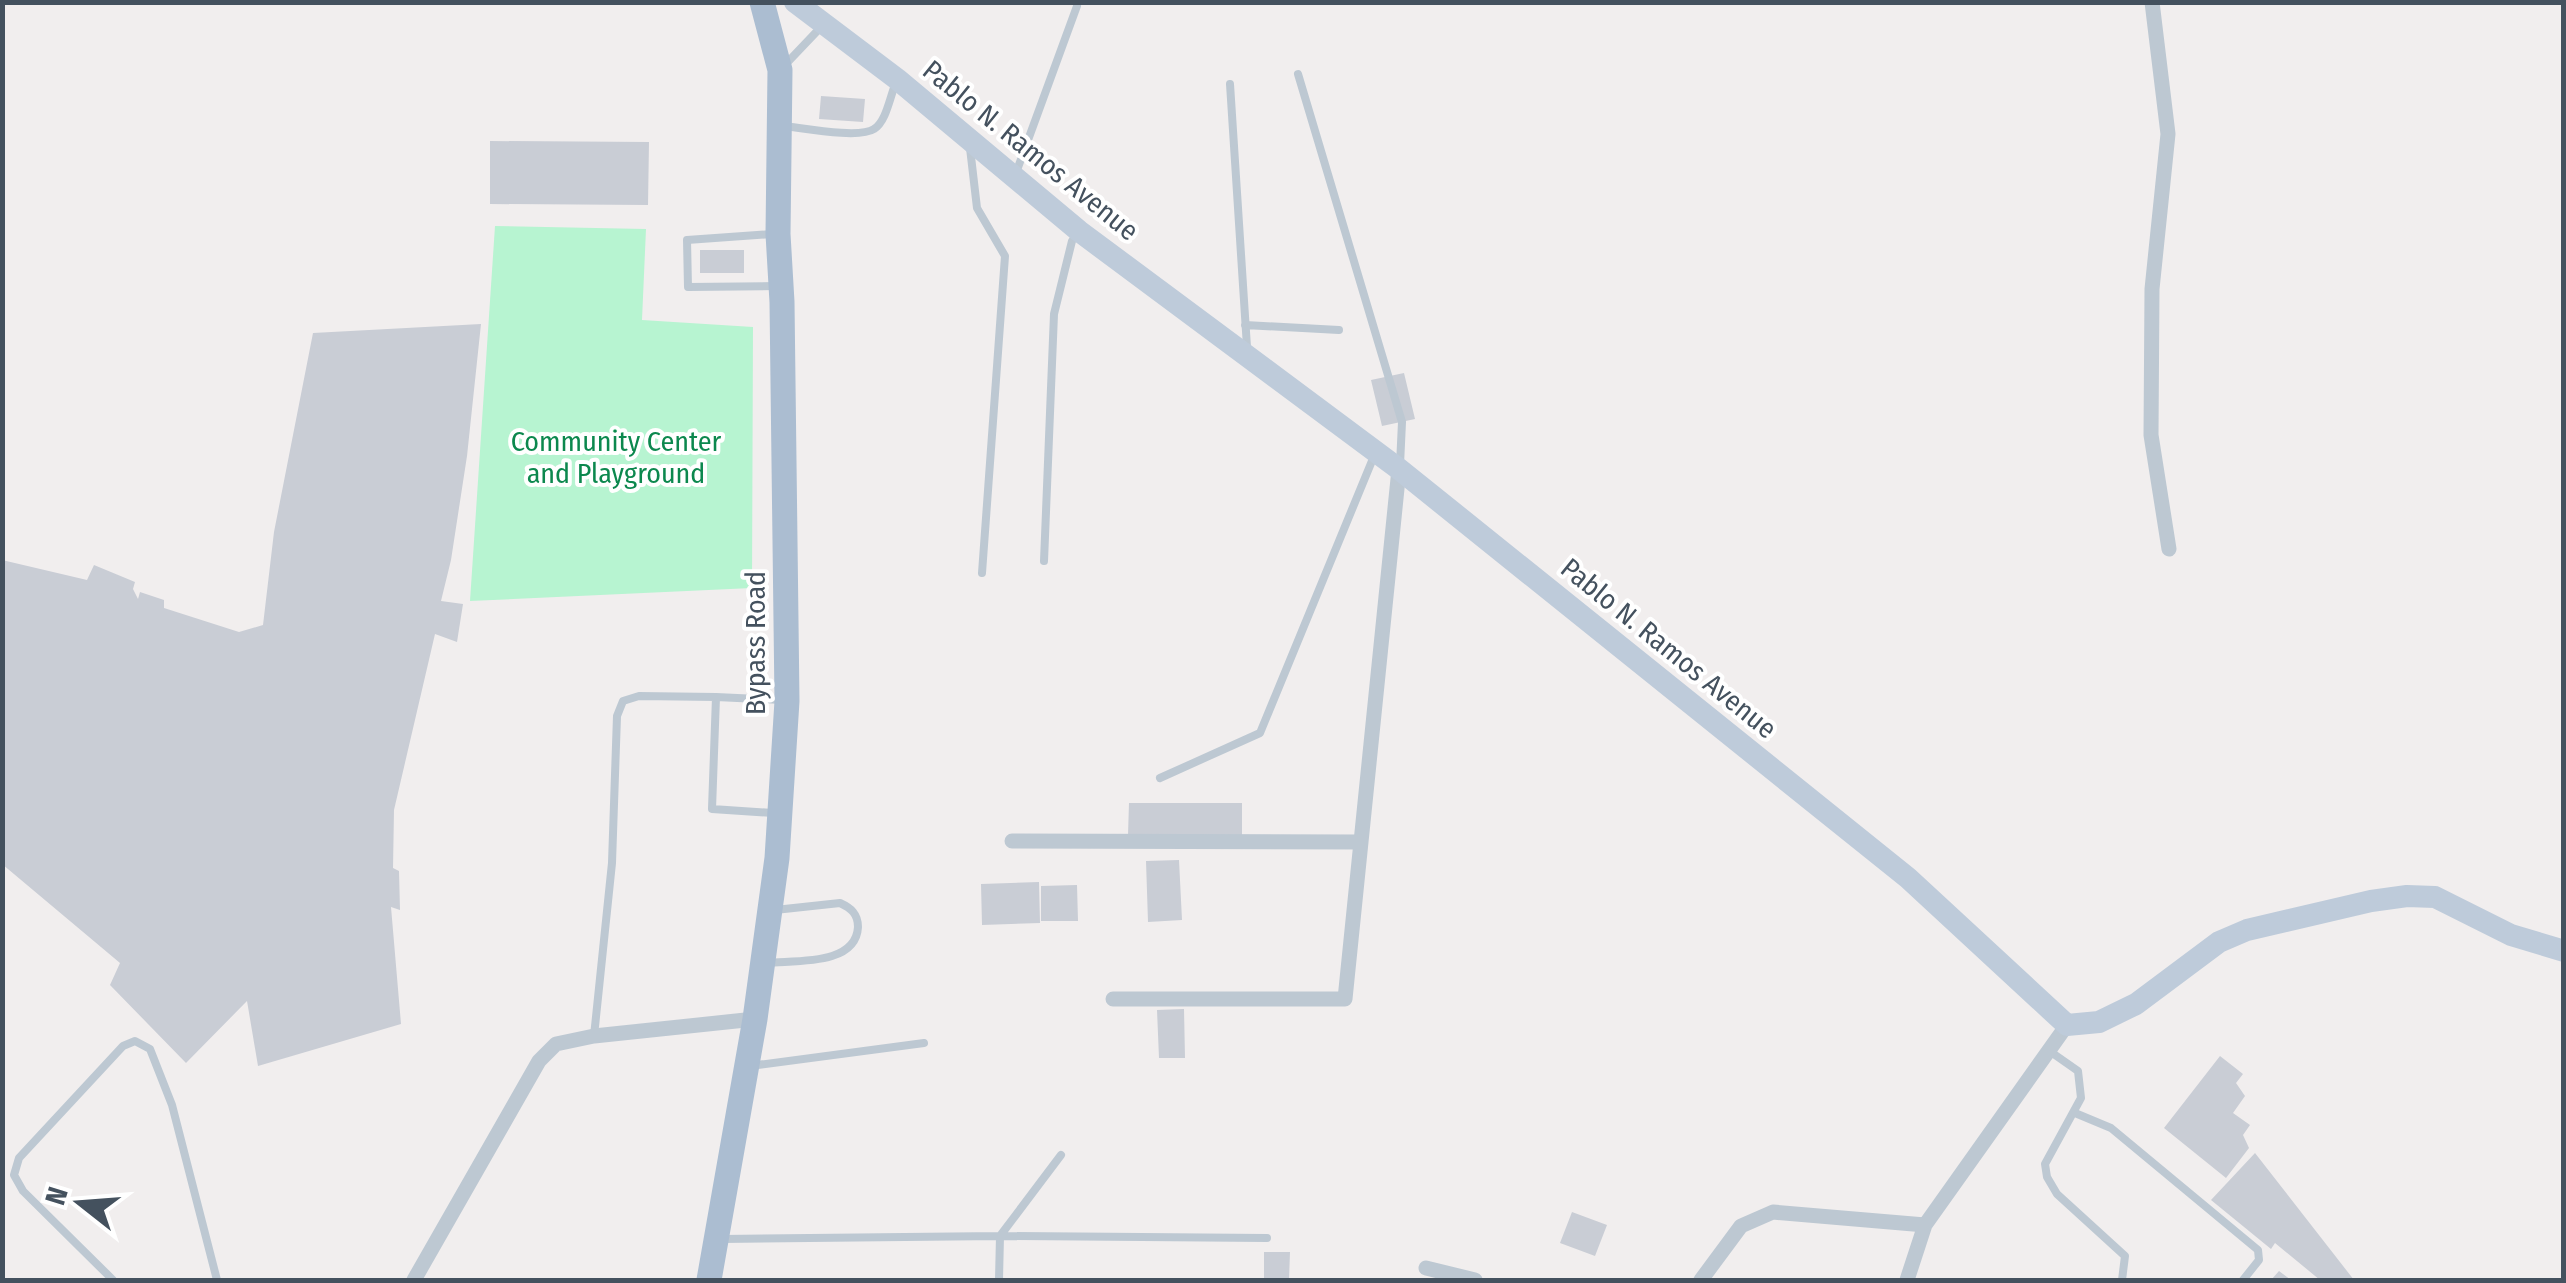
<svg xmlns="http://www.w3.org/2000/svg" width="2566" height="1283" font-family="'Fira Sans Condensed',sans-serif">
<rect width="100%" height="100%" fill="#f1eeee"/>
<!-- green -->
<path fill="#b7f4d1" d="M495 226 646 229 642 320 753 327 752 588 470 601Z"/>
<!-- building -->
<path fill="#c9cdd5" d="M821 96 865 99 863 122 819 119Z
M490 141 649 142 648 205 490 204Z
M700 250H744V273H700Z
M481 324 467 456 451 560 441 601 463 604 457 642 435 634 394 810 393 868 399 871 400 910 391 907 401 1024 258 1066 247 1001 186 1063 110 985 120 963 2 864V560L87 580 94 565 135 582 133 589 138 599 140 592 164 600V608L239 632 263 625 274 532 313 333Z
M1404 373 1415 419 1382 426 1371 380Z
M1129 803H1242V836L1128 835Z
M1179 860 1182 920 1148 922 1146 861Z
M1039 882 1040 923 982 925 981 884Z
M1077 885 1078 921H1041V886Z
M1184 1009 1185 1058H1159L1157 1010Z
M2220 1056 2243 1074 2236 1083 2245 1096 2233 1113 2250 1125 2243 1135 2249 1148 2226 1178 2164 1128Z
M2255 1153 2354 1280H2320L2275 1243 2271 1249 2211 1200Z
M1572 1212 1607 1225 1595 1256 1560 1243Z
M1264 1252H1290L1289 1280H1264Z
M2279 1271 2291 1280H2271Z"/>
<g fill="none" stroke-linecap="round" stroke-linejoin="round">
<!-- lane -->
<path stroke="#bdc8d2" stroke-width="8" d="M783 67 822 26
M1298 74 1402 422 1400 465
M1230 84 1247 347
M784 126C803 128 859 139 874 129 886 122 890 97 895 85
M970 148 977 208 1005 256 982 573
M1016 173 1077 6
M772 234 687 240 688 287 776 286
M1245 325 1339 330
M1044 561 1054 314 1072 241 1077 234
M1160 778 1260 733 1374 456
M773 813 712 809 716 697 782 700
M767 963C795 960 856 966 858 927 858 914 851 908 840 903L775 910
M594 1036 612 863 617 716 623 701 639 696 716 697
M2048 1050 2078 1071 2081 1098 2045 1164 2047 1177 2057 1194 2125 1256 2122 1280
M750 1066 924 1043
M2075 1113 2111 1128 2258 1250 2259 1260 2243 1280
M722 1239 1000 1236 1267 1238
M113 1280 23 1191 14 1175 19 1158 123 1046 135 1041 150 1049 172 1105 217 1280
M999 1280 1000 1236 1061 1155"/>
<!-- street -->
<path stroke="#bdc8d2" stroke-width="15" d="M2152 2 2168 134 2152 289 2151 435 2169 549
M1012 841 1361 842
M1113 999H1345L1399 469
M1426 1268 1475 1280
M414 1280 539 1061 556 1044 594 1036 755 1019
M1701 1280 1741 1226 1773 1212 1925 1225
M1907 1280 1925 1225 2067 1025"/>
<!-- secondary -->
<path stroke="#becbda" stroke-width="22" d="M795 2 897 79 1079 231 1399 469 1908 878 2067 1025 2099 1022 2136 1004 2219 942 2247 930 2371 901 2407 896 2435 897 2511 935 2564 951"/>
<!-- primary -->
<path stroke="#abbdd1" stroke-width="25" d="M709 1280 755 1019 777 858 787 701 782 302 778 234 780 70 762 2"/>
</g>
<g text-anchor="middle" stroke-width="8" stroke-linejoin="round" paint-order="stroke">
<!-- street labels -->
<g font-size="28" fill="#44515e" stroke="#fff">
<text transform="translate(1031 150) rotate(39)" y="10">Pablo N. Ramos Avenue</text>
<text transform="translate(755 643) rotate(-90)" y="10">Bypass Road</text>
<text transform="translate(1669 648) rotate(39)" y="10">Pablo N. Ramos Avenue</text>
</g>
<!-- park labels -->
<g font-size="28" fill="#0c884e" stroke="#fff">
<text x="616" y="451">Community Center<tspan x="616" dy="32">and Playground</tspan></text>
</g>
</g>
<!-- border -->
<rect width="2566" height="1283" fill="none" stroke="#44515e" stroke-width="10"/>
<!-- north arrow -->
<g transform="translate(80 1203) rotate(287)" stroke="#ffffff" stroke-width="8" paint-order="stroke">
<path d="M0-8L18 38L0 25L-18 38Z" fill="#44515e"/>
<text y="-15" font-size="28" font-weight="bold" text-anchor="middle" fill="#44515e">N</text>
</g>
</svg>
